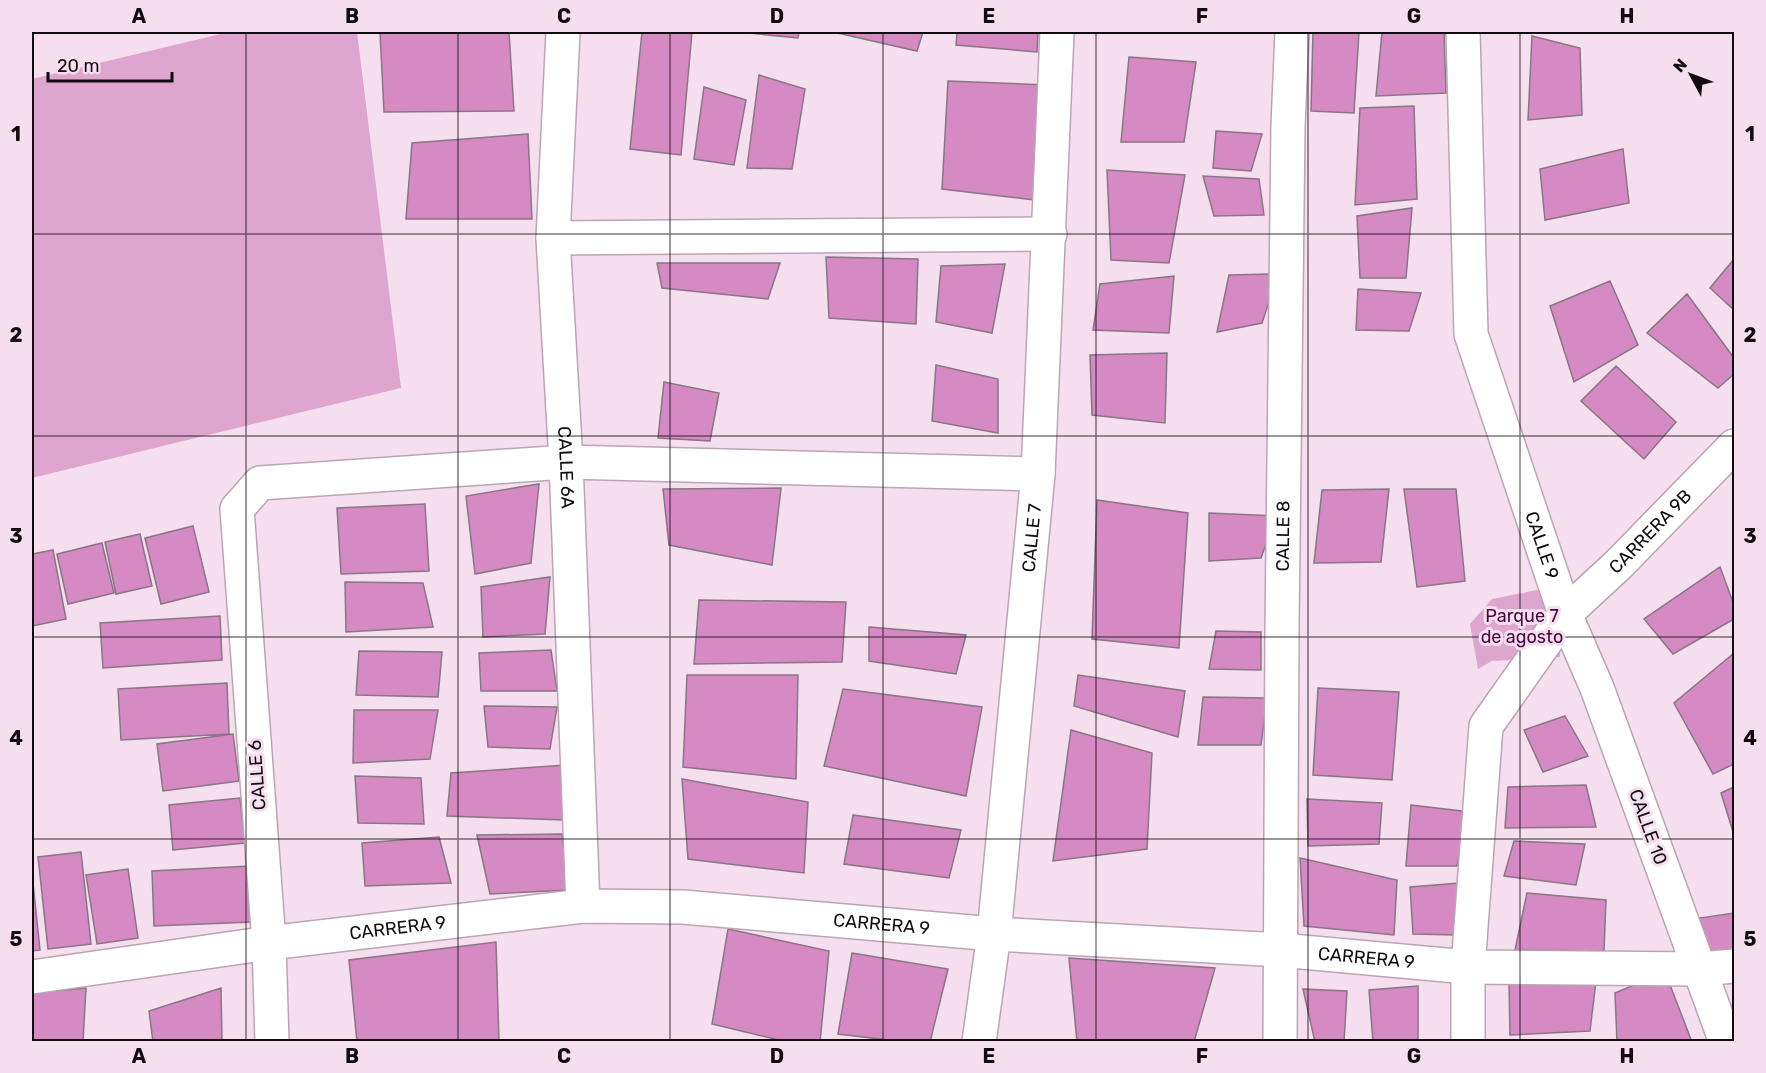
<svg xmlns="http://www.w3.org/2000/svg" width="1766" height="1073" font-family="Rubik,sans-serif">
<rect width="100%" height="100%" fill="#f5dfef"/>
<!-- green -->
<path fill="#dea5cf" d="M229 32H357L401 388 32 478V79Z
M1557 586 1560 657 1492 661 1478 669 1470 624 1492 599Z"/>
<!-- building -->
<path fill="#d68ac4" stroke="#897583" stroke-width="1.5" d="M380 32H509L514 111 384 112Z
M642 32H692L681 155 630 149Z
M738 32H799L798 38Z
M833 32H923L917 51Z
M957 32H1038L1037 52 956 45Z
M1313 32H1359L1354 113 1311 111Z
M1382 32H1444L1446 93 1376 96Z
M1532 36 1580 48 1582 115 1528 120Z
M1129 57 1196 62 1184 142H1121Z
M759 75 805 89 792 169 747 168Z
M948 81 1048 85 1034 200 942 189Z
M704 87 746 100 734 165 694 159Z
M1414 106 1417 199 1355 205 1360 108Z
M1216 131 1262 134 1251 171 1213 168Z
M528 134 532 219H406L412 143Z
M1623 149 1629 203 1545 220 1540 169Z
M1107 170 1185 175 1169 263 1111 260Z
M1203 176 1259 179 1264 215 1214 216Z
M1412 208 1406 278H1360L1357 216Z
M826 257 918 259 916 324 829 318Z
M1734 259V310L1710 288Z
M657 263H780L768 299 662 288Z
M1005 264 992 333 936 322 941 266Z
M1278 274 1262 323 1217 332 1229 275Z
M1174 276 1169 333 1093 330 1100 284Z
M1610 281 1638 345 1574 382 1550 306Z
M1358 289 1421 293 1409 331 1356 330Z
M1687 294 1734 358V374L1718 388 1647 333Z
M1167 353 1165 423 1092 415 1090 355Z
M936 365 998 379V433L932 421Z
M1616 366 1676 422 1644 459 1581 401Z
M664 382 719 393 710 441 658 438Z
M539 484 531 563 475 574 466 496Z
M781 488 772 565 669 545 663 489Z
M1389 489 1381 562 1314 563 1322 490Z
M1404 489H1456L1465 581 1417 587Z
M1097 500 1188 513 1179 648 1092 639Z
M425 504 429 571 341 574 337 508Z
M1209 513 1276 516 1261 558 1209 561Z
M193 526 209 592 161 604 145 538Z
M140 534 152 586 116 594 105 542Z
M102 543 114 593 68 604 57 554Z
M53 550 66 619 32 626V554Z
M1720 567 1734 605V619L1673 654 1644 619Z
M550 577 545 634 483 637 481 587Z
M345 582 423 583 433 627 346 632Z
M699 600 846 602 842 662 694 664Z
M220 616 222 660 103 668 100 623Z
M869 627 966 635 956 674 869 661Z
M1216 631 1261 632V670L1209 669Z
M551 650 557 691H481L479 653Z
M359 651 442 652 438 697 356 695Z
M1734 653V764L1713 774 1674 703Z
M687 675H798L796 779 683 767Z
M1078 675 1185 691 1178 737 1074 706Z
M227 683 229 734 121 740 118 689Z
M1318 688 1399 692 1392 780 1313 775Z
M843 689 982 707 966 796 824 766Z
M1203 697 1267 698 1261 745H1198Z
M484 706 557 707 550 749 488 747Z
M354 710H438L430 759 353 763Z
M1565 716 1588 756 1543 772 1524 730Z
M1071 730 1152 753 1147 849 1053 861Z
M233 734 239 781 163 791 157 744Z
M566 765 563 820 447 816 451 773Z
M355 776 421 778 424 824 358 823Z
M682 779 808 802 804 873 688 859Z
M1586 785 1596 827 1505 828 1508 787Z
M1734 787V835L1721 793Z
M240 798 245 843 173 850 169 805Z
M1307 799 1382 803 1379 844 1308 846Z
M1411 805 1470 812 1457 866H1406Z
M853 815 961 830 949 878 844 864Z
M562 834 569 890 490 894 477 835Z
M439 837 451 883 365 886 362 843Z
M1514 841 1585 844 1576 885 1504 876Z
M81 852 91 944 48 949 38 857Z
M1300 858 1397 880 1394 935 1304 926Z
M250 866 252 922 154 926 152 871Z
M128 869 138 938 97 944 86 875Z
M32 873 40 950 32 951Z
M1459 883 1455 935 1413 934 1410 887Z
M1527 893 1606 900 1604 951 1515 950Z
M1734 913V952L1700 965 1686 920Z
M728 929 829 951 820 1042H787L712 1024Z
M496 942 499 1042H357L349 960Z
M852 953 948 969 930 1042H905L838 1034Z
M1069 958 1215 968 1194 1042H1077Z
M1665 972 1692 1042H1617L1615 993Z
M1596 981 1590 1031 1510 1035 1509 982Z
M1418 986V1042H1373L1369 990Z
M86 988 83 1042H32V993Z
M221 988 222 1042H153L149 1011Z
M1303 989 1347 991 1344 1042H1315Z"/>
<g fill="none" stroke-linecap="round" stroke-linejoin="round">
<!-- minor casing -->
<g stroke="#baa5b4" stroke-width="36">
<g id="minor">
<path id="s1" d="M563 32 553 238 566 462 583 906"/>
<path id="s2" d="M1463 32 1471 334 1565 614 1486 726 1468 967V1042"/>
<path d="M553 238 1050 234"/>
<path id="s3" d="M32 977 269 943 583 906 683 907 994 934 1280 950 1468 967 1700 969 1734 966"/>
<path d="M272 1042 269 943 237 509 260 483 566 462 1038 474"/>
<path id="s4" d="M979 1042 994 934 1038 474 1057 32"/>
<path id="s5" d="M1280 1042 1282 627 1288 126 1292 32"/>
<path id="s6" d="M1726 1042 1597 688 1565 614 1619 564 1734 446"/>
</g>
</g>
<!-- minor -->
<use href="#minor" stroke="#fff" stroke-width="33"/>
</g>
<!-- grid -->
<path fill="none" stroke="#110a0f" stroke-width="1.5" stroke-opacity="0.55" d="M246 32V1042M458 32V1042M670 32V1042M883 32V1042M1096 32V1042M1308 32V1042M1520 32V1042M32 234H1734M32 436H1734M32 637H1734M32 839H1734"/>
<g text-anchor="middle" stroke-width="6" stroke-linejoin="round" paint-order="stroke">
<!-- street labels -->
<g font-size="18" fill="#110a0f" stroke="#f5dfef">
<text dy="6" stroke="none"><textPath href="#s1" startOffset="436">CALLE 6A</textPath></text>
<text dy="6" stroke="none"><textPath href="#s6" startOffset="576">CARRERA 9B</textPath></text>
<text dy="6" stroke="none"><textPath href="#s5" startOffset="506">CALLE 8</textPath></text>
<text dy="6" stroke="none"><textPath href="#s4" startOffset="507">CALLE 7</textPath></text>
<text dy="6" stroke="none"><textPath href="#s2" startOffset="525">CALLE 9</textPath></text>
<text transform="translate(257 775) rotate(-94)" y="6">CALLE 6</text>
<text transform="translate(1648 827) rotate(70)" y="6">CALLE 10</text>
<text dy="6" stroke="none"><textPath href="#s3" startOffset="855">CARRERA 9</textPath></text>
<text dy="6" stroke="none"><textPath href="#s3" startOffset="369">CARRERA 9</textPath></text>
<text dy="6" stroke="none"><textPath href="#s3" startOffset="1341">CARRERA 9</textPath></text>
</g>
<!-- park labels -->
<g font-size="18" fill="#4b0540" stroke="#f5dfef">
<text x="1522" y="622">Parque 7<tspan x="1522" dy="21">de agosto</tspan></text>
</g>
</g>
<!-- border -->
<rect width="1766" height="1073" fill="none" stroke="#f5dfef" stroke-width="66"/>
<!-- north arrow -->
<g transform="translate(1691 75) rotate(311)" stroke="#f5dfef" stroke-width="4.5" paint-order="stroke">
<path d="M0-4.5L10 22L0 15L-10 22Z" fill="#110a0f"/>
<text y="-9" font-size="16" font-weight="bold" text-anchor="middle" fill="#110a0f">N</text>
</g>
<!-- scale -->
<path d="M48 72v9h124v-9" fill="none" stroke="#110a0f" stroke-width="3"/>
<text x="57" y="72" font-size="18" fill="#110a0f" stroke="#f5dfef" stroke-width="4.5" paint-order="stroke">20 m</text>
<rect x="33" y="33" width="1700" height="1007" fill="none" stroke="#110a0f" stroke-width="2"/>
<g font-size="20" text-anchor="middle" font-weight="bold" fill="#110a0f">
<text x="139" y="23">A</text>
<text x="352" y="23">B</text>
<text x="564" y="23">C</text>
<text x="777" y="23">D</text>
<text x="989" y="23">E</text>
<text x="1202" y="23">F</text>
<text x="1414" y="23">G</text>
<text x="1627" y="23">H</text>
<text x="16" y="141">1</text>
<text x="1750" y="141">1</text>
<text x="16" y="342">2</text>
<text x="1750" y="342">2</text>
<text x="16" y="543">3</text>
<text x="1750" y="543">3</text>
<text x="16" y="745">4</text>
<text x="1750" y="745">4</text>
<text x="16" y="946">5</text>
<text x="1750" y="946">5</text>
<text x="139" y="1063">A</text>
<text x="352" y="1063">B</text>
<text x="564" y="1063">C</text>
<text x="777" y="1063">D</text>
<text x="989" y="1063">E</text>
<text x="1202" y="1063">F</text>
<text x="1414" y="1063">G</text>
<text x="1627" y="1063">H</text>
</g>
</svg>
